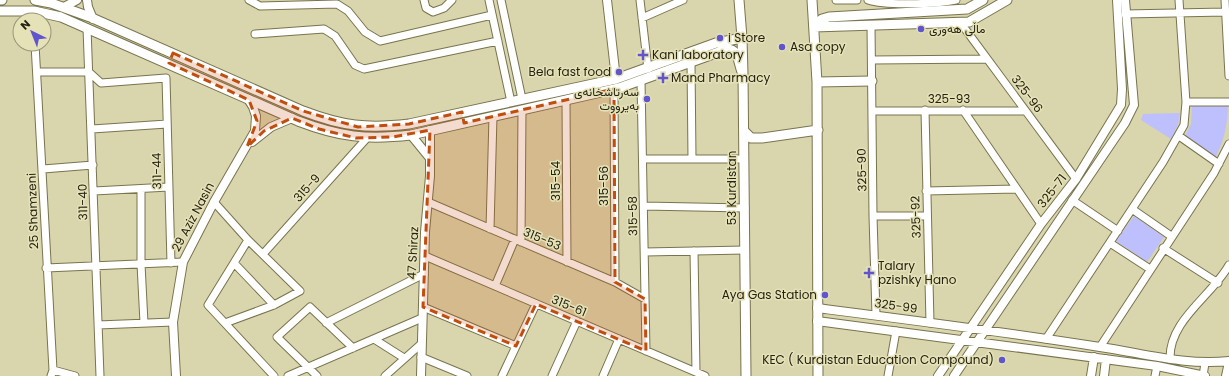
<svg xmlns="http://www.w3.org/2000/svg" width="1229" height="376" font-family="Poppins,Vazirmatn,sans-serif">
<rect width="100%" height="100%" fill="#d9d5ac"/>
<!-- green -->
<path fill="#bebffd" d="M1228 102C1228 123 1225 139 1215 158L1185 136 1191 124 1192 103Z
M1180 113 1178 125 1171 139 1141 120 1143 114Z
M1134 216 1164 237 1147 262 1116 241Z"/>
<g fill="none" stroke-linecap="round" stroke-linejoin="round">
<!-- minor casing -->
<g stroke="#78744e" stroke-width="9">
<path id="minor" d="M249 0 260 6 337 4 348 11 365 32 380 41 492 15
M424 0 426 8 433 12 444 8 452 0
M489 0 511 102
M501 0 522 99
M640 0 648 69
M836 0H857
M868 0C886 6 937 4 956 0
M1225 0 1229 76
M34 11V20
M1125 14 1225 12
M642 18 683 0
M960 22 1076 179
M871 25 873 216 876 315
M87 28 100 376
M255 34 324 29 335 36 355 65 364 69 498 41
M35 44 53 370 51 376
M872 60 987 59
M691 62 692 159
M37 72H89L101 83 166 78 171 263
M641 81 646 351
M614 89 615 282
M566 100 567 262
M1186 102H1229
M925 110 930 323
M963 110 1041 224
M872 111H1025
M92 129 167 124
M1179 136 1219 164
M643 159H744
M43 169 93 165
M141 190V264L144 323
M94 191 169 187
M926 191 1016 189
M1072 200 1118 231
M214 202 248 240 300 291 274 305 225 323
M428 202 615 282 645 299
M644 206 745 208
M1132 209 1171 236
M873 216H927
M490 229 493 116
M248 240 208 305 274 376
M521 242 522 110
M1110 243 1150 269
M1163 248 1218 283
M694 251 696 372
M645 252 745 250
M263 254 367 138
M425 256 705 376
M234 263 274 305
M46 268 183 262
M495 286 515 239
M423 307 516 346
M326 323 424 274
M98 325 173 322
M374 339 404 358
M1046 339 1163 162 1184 125 1186 102 1179 0
M1100 347 1214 173 1229 144
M421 357 467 376
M1170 359C1169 320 1212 296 1229 265
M53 370 75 376
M288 376 422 318
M317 376 277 337 310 307 353 348
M385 376 421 344
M502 376 536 304
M552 376 577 321
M603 376 619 339
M888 376 896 331
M1155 376 1157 366
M1203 376 1205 363"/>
</g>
<!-- tertiary casing -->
<g stroke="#78744e" stroke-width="10">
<path id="tertiary" d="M87 0 88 7 93 19
M607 0 616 79
M64 7 77 0
M411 135 429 157
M252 142 271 127 292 118
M817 308C911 320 1006 332 1100 347 1142 353 1186 366 1229 361
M817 321 1157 366 1205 376
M176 376 173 322 183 262 214 202 255 131 256 116 253 107 248 99
M421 376 425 232 430 176V130
M938 376 1041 224 1076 179 1121 105 1122 89 1117 0
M954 376 1125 123 1134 105 1125 0
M1091 376 1094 357
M1104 376 1106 359
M1226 376 1229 362"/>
</g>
<!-- secondary casing -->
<g stroke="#78744e" stroke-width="11">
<path id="secondary" d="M0 0H2
M35 0 51 3 90 17 303 111C342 126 367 129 409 124L616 79 716 43 742 38
M739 0 742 38 743 74 746 376
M812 0 817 82 818 376
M0 11H34L61 17 298 121C340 137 366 140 411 135L619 88 727 49C740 49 738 65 743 74
M814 27 969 22 1007 0
M814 27 822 19 829 17 967 9 983 0
M817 82 872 81
M744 131 751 138H762L818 130"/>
</g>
<!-- minor -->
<use href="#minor" stroke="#fff" stroke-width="7"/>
<!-- tertiary -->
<use href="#tertiary" stroke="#fff" stroke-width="8"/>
<!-- secondary -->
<use href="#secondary" stroke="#fff" stroke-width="9"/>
</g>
<!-- marked area -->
<path fill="#c14e0d" fill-opacity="0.2" stroke="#c14e0d" stroke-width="3" stroke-dasharray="8 5" stroke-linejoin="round" d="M173 53 303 111 358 127 409 124 462 112 464 123 614 89 615 282 645 299 646 351 536 304 516 346 423 307 430 130 393 137 356 138 319 129 292 118 264 131 247 147 257 121 249 100 169 63Z"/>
<!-- markers -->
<g fill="#6155cd" stroke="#e6e2b8" stroke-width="1.5">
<circle cx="921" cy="29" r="4"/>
<circle cx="720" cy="38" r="4"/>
<circle cx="782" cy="47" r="4"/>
<path d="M641 49h4v4h4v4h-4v4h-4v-4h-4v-4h4z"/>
<circle cx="619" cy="72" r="4"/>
<path d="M661 72h4v4h4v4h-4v4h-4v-4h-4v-4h4z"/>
<circle cx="647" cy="99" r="4"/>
<path d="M867 267h4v4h4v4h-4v4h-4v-4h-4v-4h4z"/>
<circle cx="825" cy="295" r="4"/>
<circle cx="1002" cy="360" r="4"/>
</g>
<g text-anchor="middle" stroke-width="3" stroke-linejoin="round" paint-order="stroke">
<!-- poi labels -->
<g font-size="12" fill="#242212" stroke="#e6e2b8" text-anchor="start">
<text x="929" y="33">ماڵی هەوری</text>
<text x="728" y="42">i Store</text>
<text x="790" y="51">Asa copy</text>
<text x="652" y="59">Kani laboratory</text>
<text x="611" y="76" text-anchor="end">Bela fast food</text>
<text x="671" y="82">Mand Pharmacy</text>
<text x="639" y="96" text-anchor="end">سەرتاشخانەی<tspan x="639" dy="14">بەیرووت</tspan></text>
<text x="878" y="270">Talary<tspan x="878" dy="14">pzishky Hano</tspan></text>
<text x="817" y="299" text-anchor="end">Aya Gas Station</text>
<text x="994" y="364" text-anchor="end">KEC ( Kurdistan Education Compound)</text>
</g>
<!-- street labels -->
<g font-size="12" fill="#242212" stroke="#e6e2b8">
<text transform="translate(1027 94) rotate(53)" y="4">325-96</text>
<text x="949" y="103">325-93</text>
<text transform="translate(862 170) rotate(-91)" y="4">325-90</text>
<text transform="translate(157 171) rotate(-91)" y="4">311-44</text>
<text transform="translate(556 181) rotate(-90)" y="4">315-54</text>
<text transform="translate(604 186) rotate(-90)" y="4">315-56</text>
<text transform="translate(307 188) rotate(-48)" y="4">315-9</text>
<text transform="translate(732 188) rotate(-90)" y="4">53 Kurdistan</text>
<text transform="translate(1052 191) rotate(-52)" y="4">325-71</text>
<text transform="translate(83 202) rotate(-91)" y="4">311-40</text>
<text transform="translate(33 211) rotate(-92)" y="4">25 Shamzeni</text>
<text transform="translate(633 216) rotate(-91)" y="4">315-58</text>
<text transform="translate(193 217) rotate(-62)" y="4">29 Aziz Nasin</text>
<text transform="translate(916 217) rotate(-92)" y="4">325-92</text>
<text transform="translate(542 239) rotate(23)" y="4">315-53</text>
<text transform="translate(413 253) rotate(-87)" y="4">47 Shiraz</text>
<text transform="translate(569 306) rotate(23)" y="4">315-61</text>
<text transform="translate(896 306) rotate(8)" y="4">325-99</text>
</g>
</g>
<!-- north arrow -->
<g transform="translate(32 32) rotate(317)"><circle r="19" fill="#e6e2b8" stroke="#989576"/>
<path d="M0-3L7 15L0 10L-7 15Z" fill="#6155cd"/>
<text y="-6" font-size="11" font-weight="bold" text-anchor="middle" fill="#242212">N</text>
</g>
</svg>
